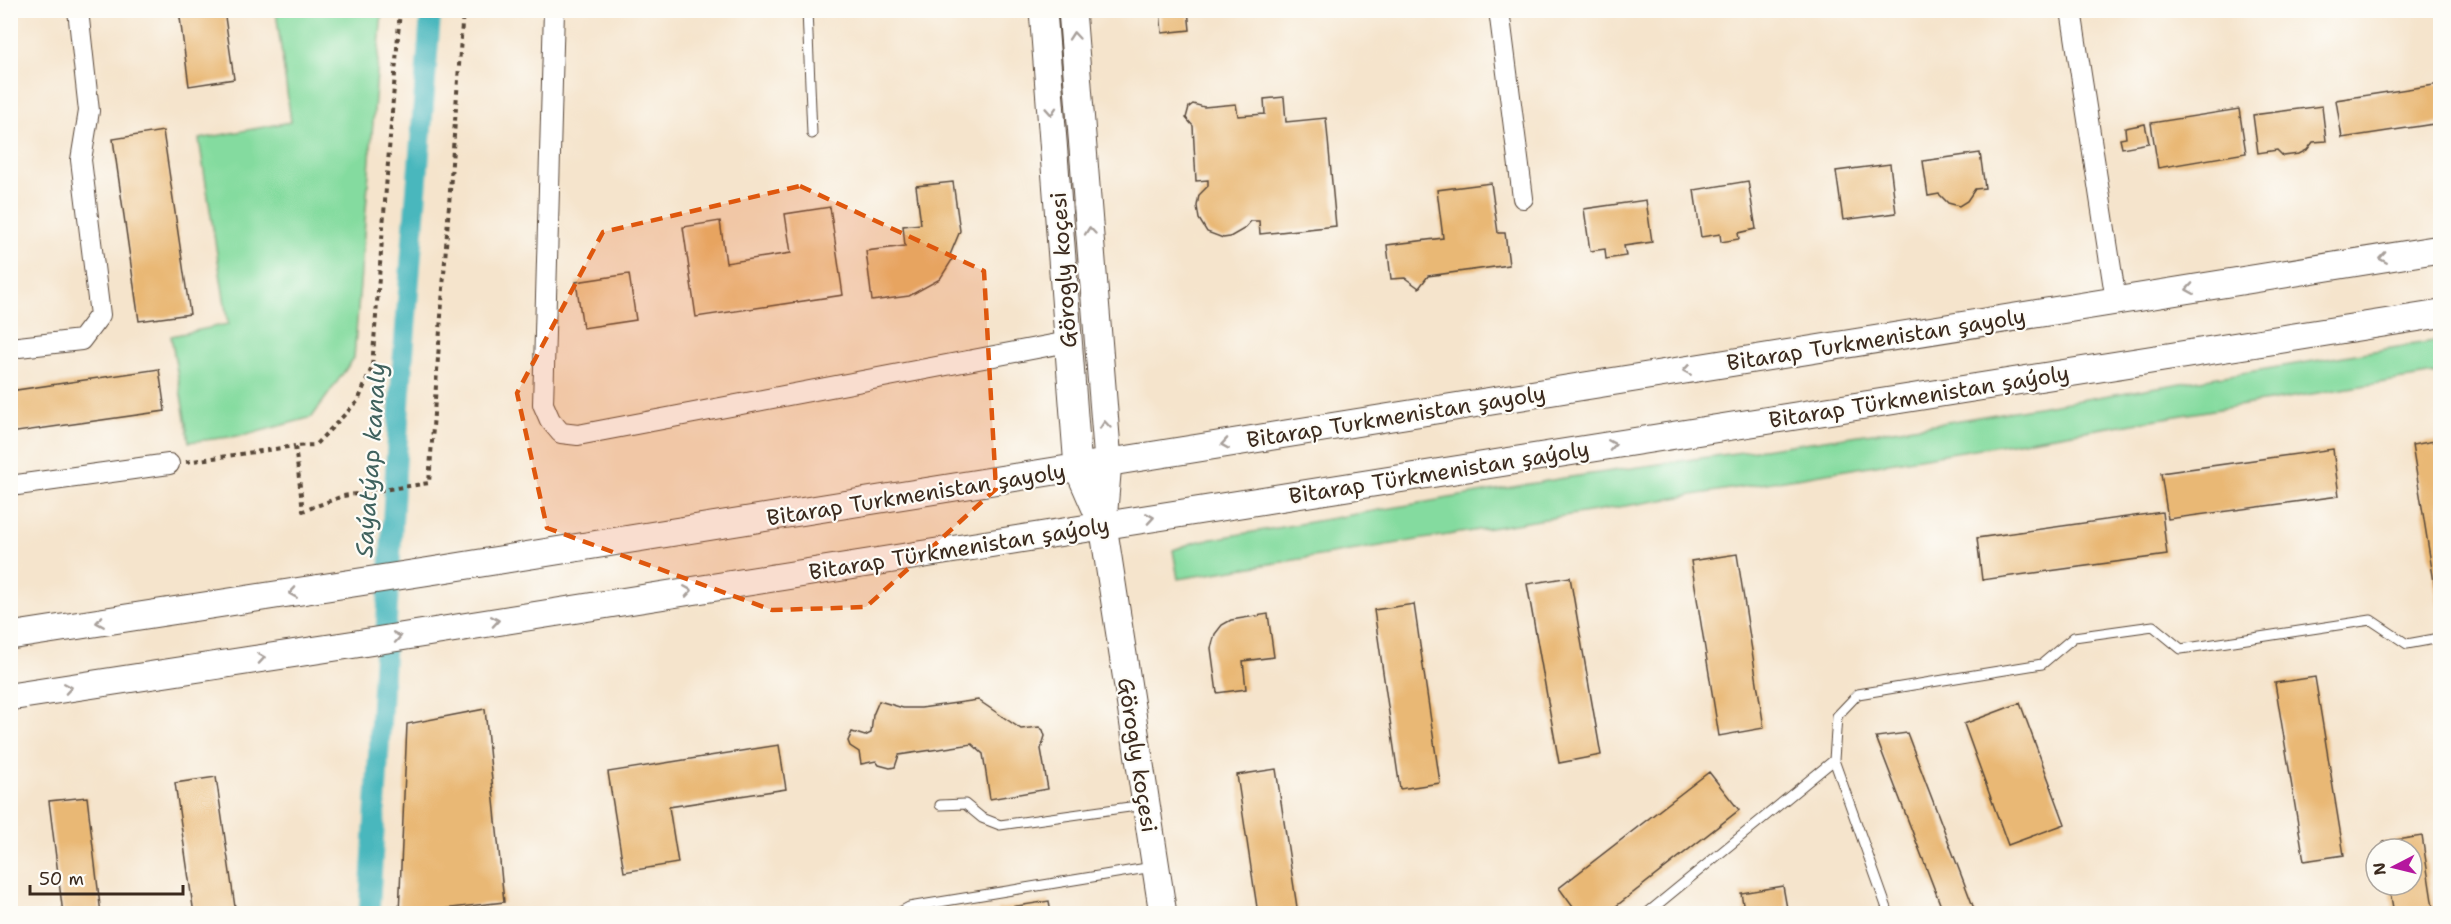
<svg xmlns="http://www.w3.org/2000/svg" width="2451" height="924" font-family="'Shantell Sans',sans-serif">
<rect width="100%" height="100%" fill="#fdfcf7"/>
<filter id="ink" filterUnits="userSpaceOnUse"><feTurbulence type="fractalNoise" baseFrequency=".0167" numOctaves="2"/><feDisplacementMap in="SourceGraphic" scale="12" xChannelSelector="R" yChannelSelector="G"/><feConvolveMatrix kernelMatrix="1 2 1 2 8 2 1 2 1" color-interpolation-filters="sRGB"/></filter>
<filter id="wash" filterUnits="userSpaceOnUse"><feTurbulence type="fractalNoise" baseFrequency=".008" numOctaves="4" result="noise"/><feDisplacementMap in="SourceGraphic" scale="24" xChannelSelector="R" yChannelSelector="G"/><feGaussianBlur stdDeviation="1.35" result="paint"/><feColorMatrix in="noise" values="0 0 0 0 0 0 0 0 0 0 0 0 0 0 0 0 0 1.4 0 .05"/><feComposite in="paint" operator="in"/></filter>
<g filter="url(#wash)">
<rect width="100%" height="100%" fill="#f5e4cc"/>
<!-- green -->
<path fill="#84db9f" stroke="#60825e" stroke-width="1.5" d="M276 11H382L354 358 312 417 246 435 189 442 171 336 228 324 199 139 291 122Z
M2440 340V373L1178 579 1173 550 1195 542 1564 478 1948 422Z"/>
<g fill="none" stroke-linecap="round" stroke-linejoin="round">
<!-- canal -->
<path stroke="#48b7bd" stroke-width="21" d="M369 914 400 397 431 10"/>
</g>
<g id="blocks">
<!-- building -->
<path fill="#e9b875" d="M179 10H224L234 79 189 86Z
M1160 10H1188L1190 30 1162 33Z
M2440 84V123L2342 138 2336 100Z
M1284 97 1286 122 1326 118 1336 226 1260 234 1259 221H1251L1244 229 1230 237 1223 238 1207 232 1199 219 1197 206 1199 195 1208 186V180L1196 181 1193 126 1186 118 1189 107 1193 104 1204 107 1236 104 1238 116 1265 114 1264 99Z
M2322 106 2326 141 2313 142 2307 150 2299 154 2283 156 2277 150 2258 153 2253 115Z
M2239 109 2246 153 2158 168 2151 123Z
M2145 124 2149 143 2122 148 2120 139 2126 138 2125 128Z
M163 131 190 314 139 321 113 139Z
M1980 153 1985 188 1975 189 1967 201 1959 206 1948 203 1939 194 1928 196 1923 161Z
M1890 164 1896 213 1843 220 1836 171Z
M1748 181 1756 229 1738 233 1739 239 1721 242 1720 234 1701 237 1694 190Z
M953 182 960 231 950 255 952 260 940 279 909 296 872 301 866 251 905 246 903 226 921 224 916 186Z
M1491 183 1498 233H1505L1509 265 1428 276 1419 288 1405 278 1391 279 1387 245 1443 238 1437 190Z
M1646 200 1652 242 1624 246 1626 256 1606 259 1605 249 1590 251 1584 209Z
M830 207 843 295 696 317 683 227 720 221 726 263 791 253 785 214Z
M629 274 636 320 583 328 576 282Z
M159 369 165 411 10 433V391Z
M2440 440V613H2439L2412 445Z
M2333 449 2339 496 2168 519 2161 473Z
M2162 512 2167 555 1982 580 1977 538Z
M1737 554 1764 728 1719 736 1691 561Z
M1570 577 1601 755 1559 763 1527 584Z
M1414 604 1440 783 1400 789 1374 610Z
M1268 614 1274 657 1243 661 1246 689 1217 693 1211 648 1215 634 1222 625 1231 620Z
M2315 677 2344 855 2304 861 2275 683Z
M978 700 1021 729 1039 727 1043 730 1045 736 1041 749 1048 789 990 799 983 754 972 744 899 755 895 767 890 768 879 765 876 761 861 764 859 752 850 746 848 741 852 732 865 736 871 733 873 715 879 701 903 708H921Z
M2020 703 2065 824 2008 845 1964 724Z
M485 709 504 902 399 914 407 724Z
M1907 733 1976 914H1944L1876 737Z
M779 745 786 789 669 807 678 863 624 872 608 772Z
M1276 769 1298 914H1258L1237 775Z
M1709 772 1739 810 1606 914H1578L1559 888Z
M216 777 236 914H194L175 783Z
M87 797 101 914H63L49 801Z
M2422 836 2434 914H2394L2389 885H2412V849H2384L2383 842Z
M1783 886 1788 914H1745L1741 893Z
M1049 901 1051 914H998L997 909Z"/>
</g>
</g>
<g filter="url(#ink)">
<use href="#blocks" fill-opacity="0" stroke="#574638" stroke-width="1.5"/>
<g fill="none" stroke-linecap="round" stroke-linejoin="round">
<!-- lane casing -->
<g stroke="#574638" stroke-width="11">
<path id="lane" d="M807 10 812 134
M1834 760 1889 914
M940 805 965 804 982 818 1000 825 1144 805
M896 914 909 907 1153 867
M1646 914 1834 760 1837 716 1858 694 2042 664 2074 637 2153 626 2181 649 2371 620 2407 644 2440 638"/>
</g>
<!-- street casing -->
<g stroke="#574638" stroke-width="22">
<path id="street" d="M554 10 543 404 550 420 561 433 578 435 1068 342
M1499 10 1523 198
M2071 10 2116 301
M10 348 81 340 100 315 81 160 89 111 78 10
M10 486 169 464"/>
</g>
<!-- secondary casing -->
<g stroke="#574638" stroke-width="29">
<path id="secondary" d="M1043 10 1078 468 1103 525 1163 914
M1072 10 1108 462 1103 521
M10 636 431 571 2440 249
M10 697 356 644 2440 314"/>
</g>
<!-- path -->
<path stroke="#574638" stroke-width="4" stroke-dasharray="4.5 4.5" stroke-linecap="butt" d="M400 10 372 367 358 401 315 445 295 446 303 511 343 496 429 483 463 10
M186 462 295 446"/>
<!-- lane -->
<use href="#lane" stroke="#fff" stroke-width="9"/>
<!-- street -->
<use href="#street" stroke="#fff" stroke-width="20"/>
<!-- secondary -->
<use href="#secondary" stroke="#fff" stroke-width="27"/>
</g>
<!-- one-way arrows -->
<defs><path id="oneway-chevron" d="M-2-3.5L2.5 0L-2 3.5" fill="none" stroke-width="1.6" stroke-linecap="round" stroke-linejoin="round" transform="scale(1.5)"/></defs>
<g stroke="#a79f9a">
<use href="#oneway-chevron" transform="translate(1074 36) rotate(-95)"/>
<use href="#oneway-chevron" transform="translate(1051 111) rotate(86)"/>
<use href="#oneway-chevron" transform="translate(1090 231) rotate(-95)"/>
<use href="#oneway-chevron" transform="translate(2383 258) rotate(171)"/>
<use href="#oneway-chevron" transform="translate(2190 289) rotate(171)"/>
<use href="#oneway-chevron" transform="translate(1687 370) rotate(171)"/>
<use href="#oneway-chevron" transform="translate(1105 425) rotate(-95)"/>
<use href="#oneway-chevron" transform="translate(1225 444) rotate(171)"/>
<use href="#oneway-chevron" transform="translate(1612 445) rotate(-9)"/>
<use href="#oneway-chevron" transform="translate(1150 518) rotate(-9)"/>
<use href="#oneway-chevron" transform="translate(688 591) rotate(-9)"/>
<use href="#oneway-chevron" transform="translate(293 593) rotate(171)"/>
<use href="#oneway-chevron" transform="translate(495 621) rotate(-9)"/>
<use href="#oneway-chevron" transform="translate(100 622) rotate(171)"/>
<use href="#oneway-chevron" transform="translate(397 637) rotate(-10)"/>
<use href="#oneway-chevron" transform="translate(261 658) rotate(-9)"/>
<use href="#oneway-chevron" transform="translate(68 688) rotate(-9)"/>
</g>
</g>
<!-- marked area -->
<path fill="#df570d" fill-opacity="0.2" stroke="#df570d" stroke-width="4.5" stroke-dasharray="12 8" stroke-linejoin="round" d="M800 186 984 271 996 489 866 607 772 610 547 528 517 393 603 232Z"/>
<g text-anchor="middle" stroke-width="4.5" stroke-linejoin="round" paint-order="stroke">
<!-- street labels -->
<g font-size="22" fill="#3b2a1e" stroke="#fdfcf7">
<text transform="translate(1063 270) rotate(-94)" y="8">Görogly koçesi</text>
<text transform="translate(1876 339) rotate(-9)" y="8">Bitarap Turkmenistan şayoly</text>
<text transform="translate(1919 396) rotate(-9)" y="8">Bitarap Türkmenistan şaýoly</text>
<text transform="translate(1396 416) rotate(-9)" y="8">Bitarap Turkmenistan şayoly</text>
<text transform="translate(1439 472) rotate(-9)" y="8">Bitarap Türkmenistan şaýoly</text>
<text transform="translate(916 494) rotate(-9)" y="8">Bitarap Turkmenistan şayoly</text>
<text transform="translate(959 548) rotate(-9)" y="8">Bitarap Türkmenistan şaýoly</text>
<text transform="translate(1138 755) rotate(81)" y="8">Görogly koçesi</text>
</g>
<!-- water labels -->
<g font-size="24" font-style="italic" fill="#40625e" stroke="#fdfcf7">
<text transform="translate(371 460) rotate(-86)" y="8">Saýatýap kanaly</text>
</g>
</g>
<!-- margin -->
<rect width="2451" height="924" fill="none" stroke="#fdfcf7" stroke-width="36"/>
<!-- north arrow -->
<g transform="translate(2394 867) rotate(263)"><circle r="28" fill="#fdfcf7" stroke="#afa8a0" stroke-width="1.5"/>
<path d="M0-4.5L10 22L0 15L-10 22Z" fill="#b5179e"/>
<text y="-9" font-size="16" font-weight="bold" text-anchor="middle" fill="#3b2a1e">N</text>
</g>
<!-- scale -->
<path d="M30 885v9h153v-9" fill="none" stroke="#3b2a1e" stroke-width="3"/>
<text x="39" y="885" font-size="18" fill="#3b2a1e" stroke="#fdfcf7" stroke-width="4.5" paint-order="stroke">50 m</text>
</svg>
